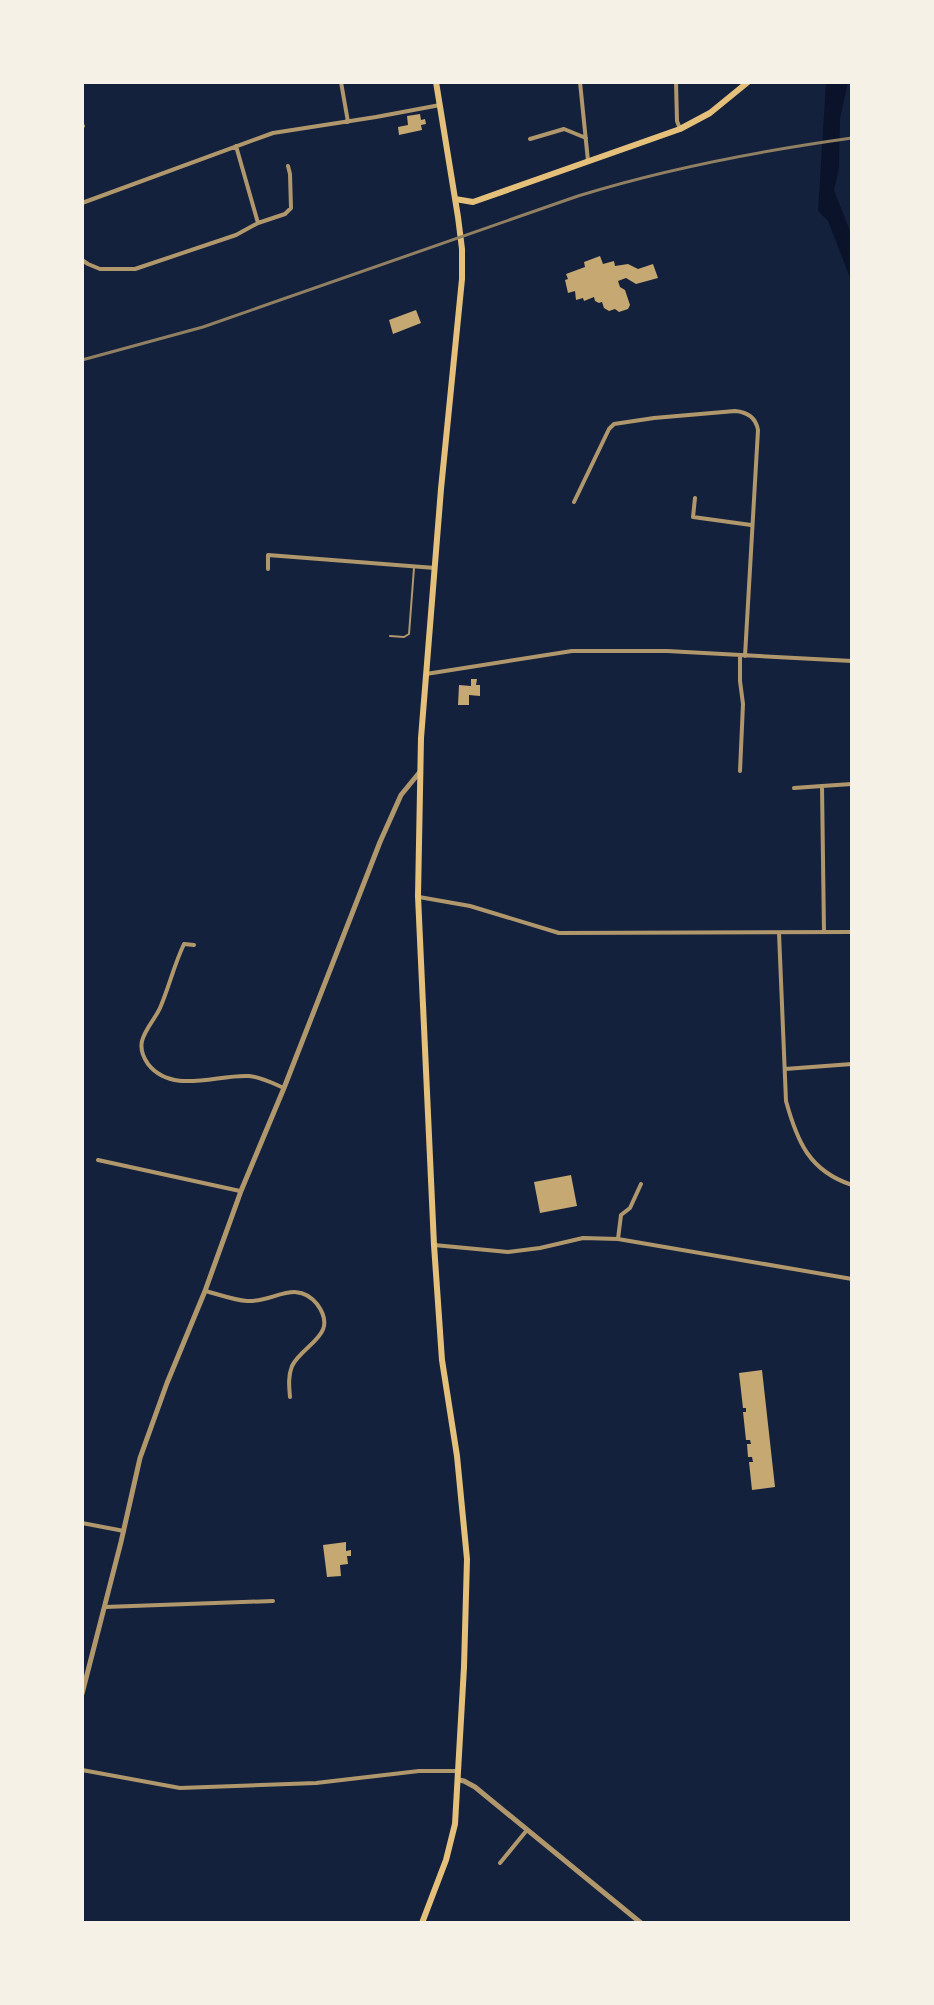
<svg xmlns="http://www.w3.org/2000/svg" width="934" height="2005" font-family="'Libre Baskerville',serif">
<rect width="100%" height="100%" fill="#14213d"/>
<!-- water -->
<path fill="#0b132b" d="M826 82H848L840 119 839 168 834 190 852 236V283L828 221 818 211Z"/>
<!-- building -->
<path fill="#c6a872" d="M420 114 421 120 425 119 426 124 421 125 422 130 399 135 398 127 408 125 407 116Z
M600 256 603 264 614 261 615 266 628 264 638 269 653 264 658 278 636 284 626 278 618 281 620 287 625 290 630 305 628 309 619 312 615 309 609 311 604 308 602 302 599 303 595 301 594 297 584 301 583 298 576 300 575 291 568 293 565 280 568 279 566 274 585 267 584 262Z
M416 310 421 323 393 334 389 320Z
M471 679H477L476 685H480V696L469 695V705H458L459 685 471 686Z
M571 1175 577 1206 540 1213 534 1182Z
M762 1370 775 1487 752 1490 749 1462H753L752 1457H748L747 1444H751L750 1440H746L743 1412H746V1408H743L739 1373Z
M346 1542V1551L351 1550V1556H347L348 1564 340 1565 341 1576 327 1577 323 1545Z"/>
<g fill="none" stroke-linecap="round" stroke-linejoin="round">
<!-- service -->
<path stroke="#b1986c" stroke-width="2" d="M390 636 404 637 409 634 414 568"/>
<!-- minor -->
<path stroke="#b1986c" stroke-width="4" d="M341 82 348 122
M580 82 588 161
M676 82 677 121 680 129
M82 126H83
M530 139 564 129 586 138
M82 203 273 133 376 117 440 105
M258 223 285 214 291 208 290 174 288 166
M82 260 88 264 100 269H135L236 235 258 223 236 146
M695 498 693 517 751 525
M574 502 609 429 614 424 654 418 735 411C747 412 756 418 758 430L745 656
M268 569V555L435 568
M740 656V681L743 704 740 771
M426 674 572 651H667L852 661
M794 788 822 786
M419 897 470 906 559 933 852 932
M824 932 822 786 852 784
M779 933 786 1101C797 1141 809 1171 852 1185
M194 945 184 944C174 965 169 987 160 1008 155 1019 145 1029 142 1041 140 1050 143 1057 148 1064 172 1095 217 1074 249 1076 261 1077 272 1083 284 1088
M785 1069 852 1064
M98 1160 240 1191
M618 1239 621 1215 630 1208 641 1184
M434 1245 508 1252 540 1248 583 1238 618 1239 852 1279
M205 1291C218 1294 233 1300 247 1301 273 1303 296 1278 317 1304 340 1335 303 1344 292 1366 288 1376 289 1386 290 1397
M82 1523 124 1531
M105 1607 273 1601
M82 1770 180 1788 316 1783 419 1771H457
M500 1863 527 1830
M852 1923V1922"/>
<!-- tertiary -->
<path stroke="#b1986c" stroke-width="5" d="M82 1694 121 1542 140 1458 167 1383 205 1291 241 1191 284 1088 380 842 401 795 419 773
M459 1780 464 1781 475 1787 641 1923"/>
<!-- primary -->
<path stroke="#e5c07b" stroke-width="6" d="M455 199 473 202 680 129 710 113 748 82
M422 1923 446 1860 455 1824 464 1667 467 1559 457 1456 442 1360 434 1245 418 896 421 738 441 489 462 279V249L458 217 436 82"/>
<!-- rail -->
<path stroke="#918062" stroke-width="3" d="M82 360 203 327 578 196C668 168 759 151 852 138"/>
</g>
<!-- border -->
<rect width="934" height="2005" fill="none" stroke="#f6f1e7" stroke-width="168"/>
</svg>
